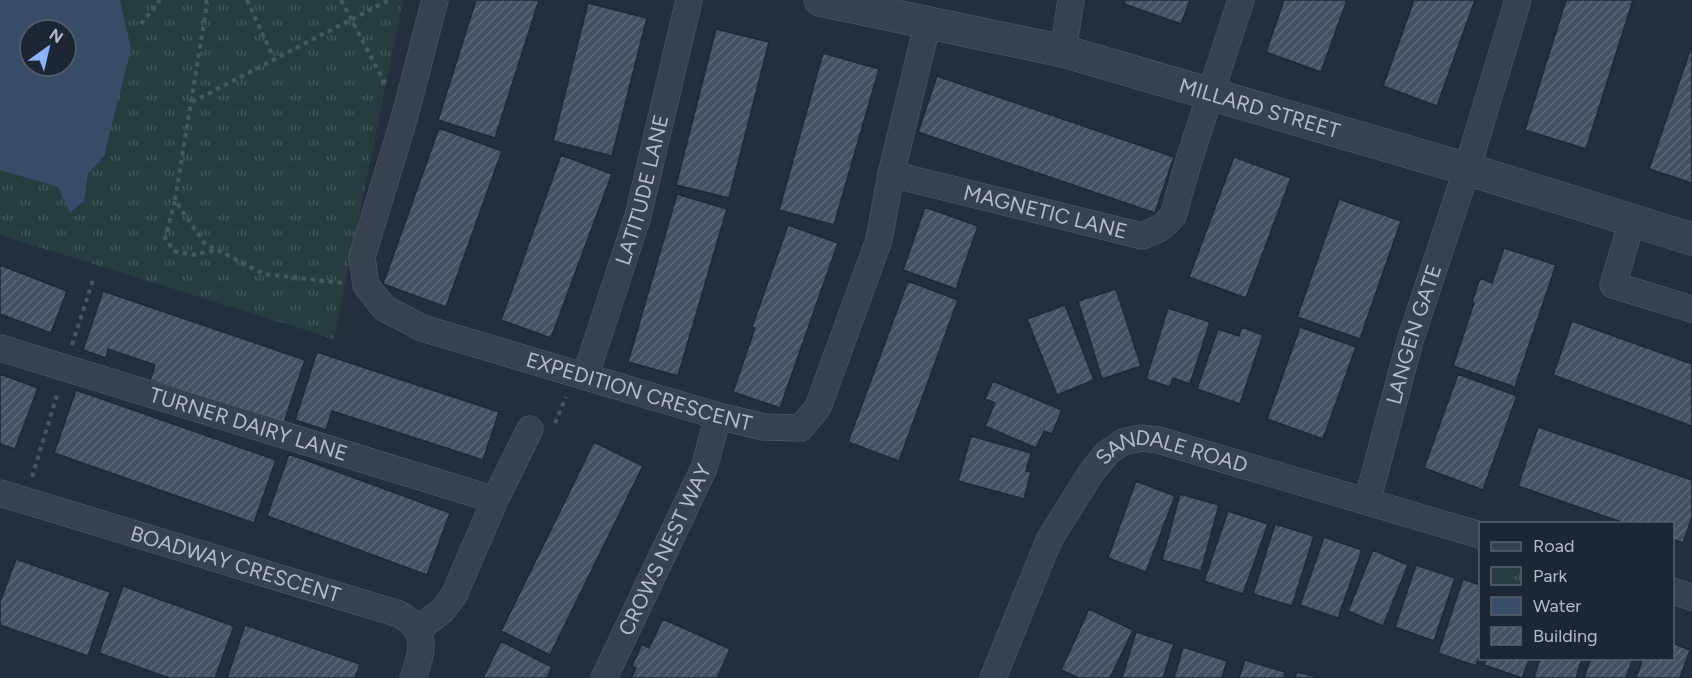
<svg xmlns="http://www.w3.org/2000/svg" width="1692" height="678" font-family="Figtree,sans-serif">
<defs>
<pattern id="park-tufts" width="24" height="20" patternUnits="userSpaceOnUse" patternTransform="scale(1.5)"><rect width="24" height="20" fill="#263c3f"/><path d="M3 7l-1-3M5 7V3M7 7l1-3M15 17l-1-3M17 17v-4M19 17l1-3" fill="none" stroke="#435659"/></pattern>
<pattern id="building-hatch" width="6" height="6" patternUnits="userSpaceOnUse" patternTransform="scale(1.5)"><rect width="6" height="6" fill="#455162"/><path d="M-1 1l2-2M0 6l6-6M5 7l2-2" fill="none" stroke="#5d6877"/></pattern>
</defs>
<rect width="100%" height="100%" fill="#242f3e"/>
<!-- park -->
<path fill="url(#park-tufts)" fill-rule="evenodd" d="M0 0H403L334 339 0 235ZM30 30H66V66H30Z"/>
<!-- water -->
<path fill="#394c67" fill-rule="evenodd" d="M0 0H120L131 49 104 156 88 174 84 201 70 213 58 187 0 170ZM30 30H66V66H30Z"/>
<!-- building -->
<path fill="url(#building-hatch)" stroke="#1f2835" stroke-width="1.5" d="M476 0H539L495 138 438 120Z
M1125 0H1190L1181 24 1124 4Z
M1284 0H1347L1321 72 1266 52Z
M1414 0H1475L1437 106 1383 86Z
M1566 0H1633L1586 149 1525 130Z
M588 3 647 18 612 156 553 141Z
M716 29 769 42 729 198 676 185Z
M1692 45V183L1649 169Z
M823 53 879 69 834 225 779 210Z
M937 76 1174 157 1155 213 918 132Z
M439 128 502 151 446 307 383 284Z
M561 155 612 174 551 338 501 320Z
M1234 157 1291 178 1246 298 1189 277Z
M677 194 727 209 678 376 628 362Z
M1339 199 1401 221 1360 339 1297 317Z
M925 207 978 226 956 289 903 270Z
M788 225 838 243 780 408 733 392 755 328 752 327Z
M1504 248 1556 265 1515 387 1453 366 1474 303 1472 302 1480 278 1492 283Z
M0 265 67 291 51 333 0 314Z
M908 281 958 300 899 461 848 442Z
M1116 289 1141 366 1102 379 1078 301Z
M103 291 305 360 283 425 150 380 155 365 108 349 106 358 83 350Z
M1065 305 1094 380 1057 395 1027 319Z
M1168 308 1210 322 1190 384 1173 378 1170 387 1146 379Z
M1572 321 1692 364V426L1553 375Z
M1242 327 1263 335 1240 404 1197 389 1218 329 1239 336Z
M1300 327 1356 347 1323 439 1267 419Z
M317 352 499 412 483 460 332 411 326 430 295 420Z
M0 374 38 388 15 449 0 444Z
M1458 374 1517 396 1483 490 1424 468Z
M993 381 1062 410 1052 434 1044 431 1036 448 985 426 995 403 985 399Z
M76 390 276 460 254 523 54 453Z
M1538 427 1692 480V517L1683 543 1672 539V524H1627L1518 486Z
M971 436 1031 453 1026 471 1031 472 1024 499 958 481Z
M594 442 643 466 550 655 501 631Z
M289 454 450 513 427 575 267 516Z
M1136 481 1175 496 1146 572 1108 558Z
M1180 494 1219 505 1201 571 1162 560Z
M1228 511 1268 524 1243 594 1204 581Z
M1275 524 1314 536 1292 606 1253 594Z
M1324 537 1362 550 1338 618 1300 605Z
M1373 550 1408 565 1383 626 1348 611Z
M16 559 110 592 88 656 0 625V602Z
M1416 565 1455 578 1434 641 1395 627Z
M1463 579 1480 585V654L1476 666 1438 653Z
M123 586 234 626 215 678H169L99 653Z
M1089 609 1133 630 1110 678H1079L1061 670Z
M663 619 730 649 717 678H631L636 668 632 666 642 644 649 648Z
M245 625 360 664 355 678H227Z
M1136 632 1174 644 1163 678H1122Z
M501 641 552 667 547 678H483Z
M1672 643 1690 650 1680 678H1636L1643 658H1672Z
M1183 647 1227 661 1222 678H1174Z
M1486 658H1530L1522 678 1484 665Z
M1540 658H1582L1576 678H1534Z
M1591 658H1633L1626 678H1584Z
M1245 660 1285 672 1284 678H1239Z
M1297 672 1320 678H1295Z"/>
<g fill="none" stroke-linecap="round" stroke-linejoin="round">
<!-- minor casing -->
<g stroke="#565f6c" stroke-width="27">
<g id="minor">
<path id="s1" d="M435 0 404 119 362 257 366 285 384 308 422 328 718 416 764 427 801 428 818 407 879 240 891 174 928 22"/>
<path d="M1063 51 1071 0"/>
<path id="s2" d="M891 174 1142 236 1161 228 1173 216 1189 160 1241 0"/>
<path d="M1632 221 1613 285 1692 309"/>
<path id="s3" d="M0 348 495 500"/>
<path id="s4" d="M585 377 638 216 689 0"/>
<path id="s5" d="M0 493 399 614C429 630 423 652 413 678"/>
<path id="s6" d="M1367 502 1410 341 1467 169 1518 0"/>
<path d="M1672 591 1692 597"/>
<path d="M417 630 443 610 454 595 495 500 530 429"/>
<path id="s7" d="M604 678 704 468 718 416"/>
<path id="s8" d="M993 678 1049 540 1091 473 1107 453 1123 442 1141 438 1158 440 1480 535"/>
</g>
</g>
<!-- tertiary casing -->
<g stroke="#565f6c" stroke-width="33">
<g id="tertiary">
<path id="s9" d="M820 0 1063 51 1467 169 1692 239"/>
</g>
</g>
<!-- path -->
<path stroke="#44595c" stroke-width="4" stroke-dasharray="4.5 4.5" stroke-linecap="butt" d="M206 0 207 4 175 200 204 243 264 274 342 283
M247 0 274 59
M341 0 387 87
M141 24 160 0
M192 102 389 0
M175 201 165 238 174 251 192 255 216 250
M72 345 93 280
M555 423 566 397
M32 477 58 392"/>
<!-- minor -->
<use href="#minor" stroke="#38414e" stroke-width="26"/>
<!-- tertiary -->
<use href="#tertiary" stroke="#38414e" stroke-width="32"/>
</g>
<g text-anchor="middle" stroke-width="6" stroke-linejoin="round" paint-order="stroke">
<!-- street labels -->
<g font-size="21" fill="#b4bcc9" stroke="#1d2633">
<text dy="7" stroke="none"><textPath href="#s9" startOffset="453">MILLARD STREET</textPath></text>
<text dy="7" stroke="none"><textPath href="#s4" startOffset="196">LATITUDE LANE</textPath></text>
<text dy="7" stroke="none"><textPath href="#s2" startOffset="159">MAGNETIC LANE</textPath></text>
<text dy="7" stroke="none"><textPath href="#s6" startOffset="174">LANGEN GATE</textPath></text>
<text dy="7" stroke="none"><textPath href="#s1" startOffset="594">EXPEDITION CRESCENT</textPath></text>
<text dy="7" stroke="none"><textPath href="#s3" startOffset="260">TURNER DAIRY LANE</textPath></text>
<text dy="7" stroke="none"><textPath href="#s8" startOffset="322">SANDALE ROAD</textPath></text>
<text dy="7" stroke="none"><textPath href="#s7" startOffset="142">CROWS NEST WAY</textPath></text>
<text dy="7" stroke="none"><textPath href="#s5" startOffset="246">BOADWAY CRESCENT</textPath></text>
</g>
</g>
<!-- legend -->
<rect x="1479" y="522" width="195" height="138" fill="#1d2633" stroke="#59626f" stroke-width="1.5"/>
<rect x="1491" y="542" width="30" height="9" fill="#38414e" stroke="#59626f" stroke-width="1.5"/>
<text x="1533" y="552" font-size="18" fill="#b4bcc9">Road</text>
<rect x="1491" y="567" width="30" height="18" fill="url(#park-tufts)" stroke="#59626f" stroke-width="1.5"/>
<text x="1533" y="582" font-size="18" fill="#b4bcc9">Park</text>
<rect x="1491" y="597" width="30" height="18" fill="#394c67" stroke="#59626f" stroke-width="1.5"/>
<text x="1533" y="612" font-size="18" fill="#b4bcc9">Water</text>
<rect x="1491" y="627" width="30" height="18" fill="url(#building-hatch)" stroke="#59626f" stroke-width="1.5"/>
<text x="1533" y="642" font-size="18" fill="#b4bcc9">Building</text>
<!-- north arrow -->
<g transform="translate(48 48) rotate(34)"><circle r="28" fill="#1d2633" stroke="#59626f" stroke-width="1.5"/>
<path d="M0-4.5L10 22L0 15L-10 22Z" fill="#8ab4f8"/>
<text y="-9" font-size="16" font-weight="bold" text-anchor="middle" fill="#b4bcc9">N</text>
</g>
</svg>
